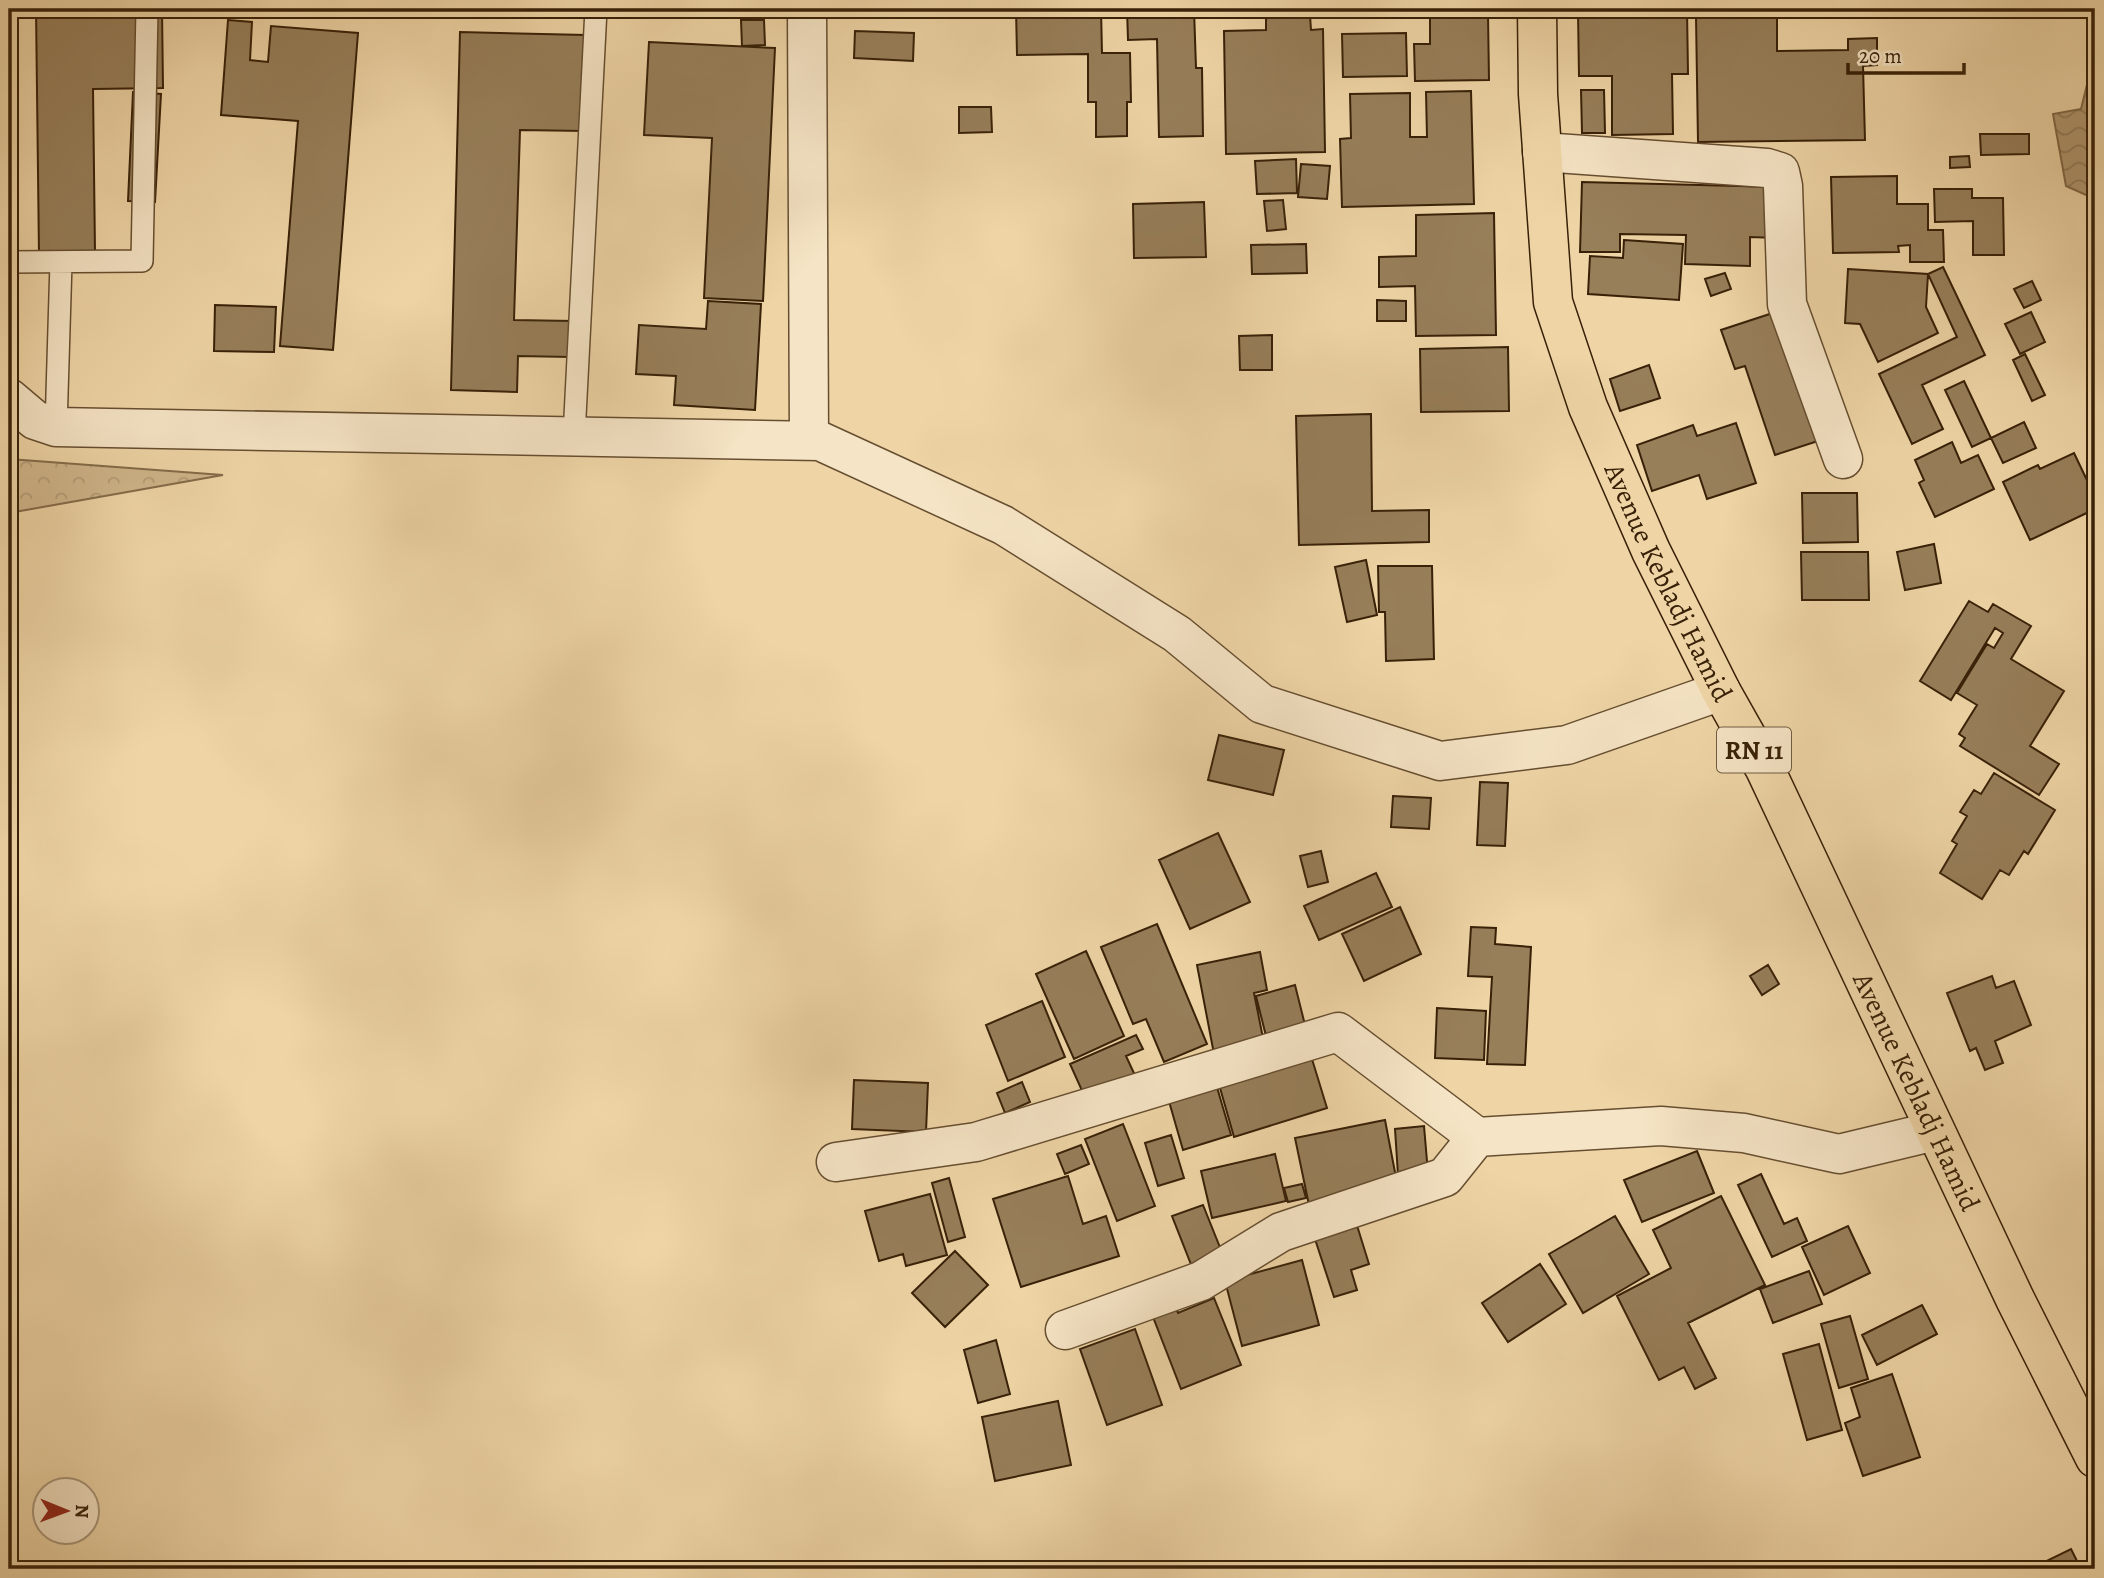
<svg xmlns="http://www.w3.org/2000/svg" width="2104" height="1578" font-family="Alegreya,serif">
<defs>
<pattern id="forest-crowns" width="20" height="18" patternUnits="userSpaceOnUse" patternTransform="scale(1.75)"><rect width="20" height="18" fill="#d0b68b"/><path d="M2 6a3 3 0 1 1 6 0M12 15a3 3 0 1 1 6 0" fill="none" stroke="#b39c76"/></pattern>
<pattern id="water-waves" width="16" height="10" patternUnits="userSpaceOnUse" patternTransform="scale(1.75)"><rect width="16" height="10" fill="#b19870"/><path d="M0 5q4-4 8 0t8 0" fill="none" stroke="#917c5a"/></pattern>
</defs>
<rect width="100%" height="100%" fill="#efd5a6"/>
<filter id="stains"><feTurbulence type="fractalNoise" baseFrequency=".00286" numOctaves="4"/><feColorMatrix values="0 0 0 0 .2 0 0 0 0 .09 0 0 0 0 .02 0 0 0 .5 -.17"/></filter>
<radialGradient id="worn" r=".72"><stop offset=".6" stop-color="#630" stop-opacity="0"/><stop offset="1" stop-color="#630" stop-opacity=".3"/></radialGradient>
<!-- forest -->
<path fill="url(#forest-crowns)" stroke="#846c4a" stroke-width="2" d="M9 459 223 475 9 513Z"/>
<!-- water -->
<path fill="url(#water-waves)" stroke="#816846" stroke-width="2" d="M2095 52V199L2066 186 2053 114 2081 109Z"/>
<!-- building -->
<path fill="#977f5a" stroke="#382108" stroke-width="2" d="M36 9H162L163 88 93 89 95 253 39 254Z
M1016 9H1101L1102 53H1130L1131 102H1127V136L1096 137V102H1088V54L1017 55Z
M1127 9H1194L1196 68H1202L1203 136 1159 137 1157 39 1128 40Z
M1687 10 1688 74H1672L1673 134 1612 135V76H1579L1578 12Z
M1488 14 1489 80 1415 81 1414 44H1430V15Z
M1266 15H1310L1311 30 1323 29 1325 152 1226 154 1224 31 1266 30Z
M1777 16V51L1848 50V39L1877 38V65L1863 66 1865 140 1698 142 1696 17Z
M228 20 252 22 250 60 268 62 271 26 358 33 333 350 280 346 298 121 221 115Z
M741 20H764L765 45 742 46Z
M855 31 914 33 913 61 854 58Z
M460 32 586 35 584 131 520 130 514 320 573 321 571 357 518 356 517 392 451 390Z
M1406 33 1407 76 1343 77 1342 34Z
M649 42 775 48 763 301 704 298 712 138 644 135Z
M1581 90H1604L1605 133H1582Z
M1471 91 1474 204 1342 207 1340 139 1351 138 1350 94 1410 93V137H1427L1426 92Z
M133 92 161 94 155 202 128 201Z
M959 107H991L992 132 959 133Z
M1980 134H2029V154L1981 155Z
M1969 156 1970 167 1950 168V157Z
M1296 159 1297 193 1257 194 1255 161Z
M1301 164 1330 166 1327 199 1298 197Z
M1897 176V204H1928V230H1943L1944 262H1910V245L1898 246 1899 252 1833 253 1831 177Z
M1582 182 1777 187 1776 238 1750 237V266L1685 264 1686 235 1620 234V252H1580Z
M1934 189H1972V198H2003L2004 255H1973V221L1935 222Z
M1283 200 1286 229 1267 231 1264 201Z
M1204 202 1206 257 1134 258 1133 204Z
M1494 213 1496 335 1416 336 1415 286 1379 287V257L1416 256V215Z
M1624 240 1683 244 1679 300 1588 294 1590 256 1623 258Z
M1306 244 1307 273 1252 274 1251 245Z
M1943 267 1985 355 1922 385 1943 429 1912 444 1879 374 1957 337 1928 274Z
M1848 269 1928 274 1926 307 1938 333 1878 362 1860 324 1845 323Z
M1725 273 1731 289 1711 296 1705 279Z
M2032 281 2041 300 2024 308 2014 289Z
M1377 300 1406 301V321H1377Z
M708 301 761 304 755 410 674 405 676 376 636 374 639 325 706 329Z
M215 305 276 307 274 352 214 351Z
M1782 310 1827 438 1775 455 1745 366 1735 369 1721 330Z
M2031 312 2045 342 2020 354 2005 324Z
M1272 335V370H1240L1239 336Z
M1508 347 1509 411 1421 412 1420 349Z
M2025 354 2045 395 2032 401 2013 360Z
M1649 365 1660 398 1620 411 1610 379Z
M1964 381 1991 438 1972 447 1945 390Z
M1371 414 1372 511 1429 510V542L1299 545 1296 416Z
M2024 422 2036 448 2003 463 1991 438Z
M1736 423 1756 483 1707 499 1699 475 1652 491 1637 445 1693 425 1697 436Z
M1952 442 1961 463 1978 455 1994 489 1935 517 1919 483 1924 480 1915 460Z
M2074 453 2095 497V509L2030 540 2003 482 2038 465 2040 469Z
M1802 493H1857L1858 542 1803 543Z
M1934 544 1941 583 1905 590 1897 552Z
M1801 552H1868L1869 600H1802Z
M1366 560 1377 615 1347 622 1335 567Z
M1378 566H1432L1434 659 1386 661 1385 612H1379Z
M1969 601 1988 612 1993 604 2031 626 2011 659 2064 691 2030 746 2059 764 2039 795 1960 746 1965 738 1959 734 1977 705 1957 693 1987 644 1994 648 2003 633 1995 628 1951 700 1920 681Z
M1219 735 1284 750 1273 795 1208 780Z
M1994 773 2055 810 2028 854 2024 851 2009 875 2000 870 1982 899 1940 873 1957 844 1952 841 1967 816 1960 812 1974 790 1981 794Z
M1480 782 1508 783 1505 846 1477 845Z
M1393 796 1431 798 1429 829 1391 827Z
M1218 833 1250 902 1190 929 1159 860Z
M1321 851 1328 882 1308 887 1300 856Z
M1376 873 1392 907 1319 940 1304 906Z
M1400 907 1421 954 1364 981 1342 934Z
M1157 924 1207 1044 1164 1062 1146 1019 1133 1024 1101 947Z
M1471 927 1496 928 1495 944 1531 947 1525 1065 1487 1064 1492 977 1468 976Z
M1086 951 1124 1036 1074 1059 1036 974Z
M1260 952 1267 990 1254 993 1264 1043 1214 1054 1197 965Z
M1768 965 1779 984 1762 995 1750 976Z
M1992 976 1996 988 2014 981 2031 1025 1995 1041 2003 1063 1985 1070 1976 1048 1970 1051 1947 993Z
M1295 985 1307 1033 1268 1044 1256 996Z
M1042 1001 1065 1057 1008 1081 986 1025Z
M1437 1008 1486 1011 1484 1060 1435 1058Z
M1136 1035 1143 1049 1126 1056 1138 1082 1088 1104 1070 1064Z
M1308 1046 1327 1108 1234 1137 1216 1074Z
M1214 1077 1231 1135 1183 1150 1166 1091Z
M854 1080 928 1083 926 1132 852 1129Z
M1022 1082 1030 1102 1005 1113 997 1093Z
M1385 1120 1398 1188 1309 1205 1295 1138Z
M1123 1124 1155 1206 1117 1221 1085 1139Z
M1424 1126 1428 1173 1398 1175 1395 1129Z
M1171 1135 1184 1178 1158 1186 1145 1143Z
M1081 1145 1089 1164 1065 1174 1057 1154Z
M1697 1151 1714 1193 1642 1222 1624 1180Z
M1275 1154 1286 1201 1212 1218 1201 1171Z
M1761 1174 1784 1224 1797 1218 1807 1241 1772 1257 1738 1185Z
M1068 1176 1083 1224 1106 1216 1119 1256 1021 1287 993 1199Z
M949 1178 965 1237 948 1242 932 1183Z
M1302 1184 1306 1198 1288 1202 1284 1188Z
M930 1194 947 1255 906 1266 903 1254 879 1261 865 1211Z
M1721 1196 1765 1285 1688 1323 1716 1378 1695 1389 1684 1367 1659 1380 1617 1296 1671 1268 1653 1230Z
M1203 1205 1225 1260 1194 1272 1172 1216Z
M1615 1216 1649 1274 1583 1313 1549 1254Z
M1355 1219 1369 1264 1351 1270 1357 1290 1334 1297 1313 1233Z
M1848 1226 1870 1273 1824 1295 1802 1247Z
M955 1251 988 1285 945 1327 912 1293Z
M1302 1260 1319 1325 1242 1346 1225 1281Z
M1540 1264 1566 1304 1508 1342 1482 1303Z
M1809 1271 1822 1304 1773 1323 1760 1289Z
M1171 1295 1178 1313 1214 1298 1241 1365 1181 1389 1148 1304Z
M1922 1305 1937 1334 1877 1365 1862 1335Z
M1850 1316 1868 1379 1839 1388 1821 1324Z
M1135 1329 1162 1405 1107 1425 1080 1349Z
M996 1340 1010 1394 978 1403 964 1350Z
M1819 1344 1842 1430 1807 1440 1783 1354Z
M1892 1374 1920 1457 1863 1476 1845 1423 1860 1417 1851 1388Z
M1058 1401 1071 1465 995 1481 982 1417Z
M2071 1549 2081 1569H2030Z"/>
<g fill="none" stroke-linecap="round" stroke-linejoin="round">
<!-- service casing -->
<g stroke="#664e30" stroke-width="24">
<path id="service" d="M9 262 142 261 147 9
M56 427 61 262
M574 436 596 9"/>
</g>
<!-- minor casing -->
<g stroke="#664e30" stroke-width="41">
<path id="minor" d="M807 9 809 439
M1542 152 1767 168 1780 172 1783 186 1787 304 1843 459
M9 398 35 420 56 427 820 441 1003 525 1177 634 1262 704 1440 761 1567 745 1721 691
M836 1162 976 1142 1338 1032 1477 1137 1661 1126 1744 1133 1839 1154 1935 1131
M1065 1330 1201 1281 1281 1232 1445 1177 1477 1137"/>
</g>
<!-- primary casing -->
<g stroke="#382108" stroke-width="41">
<g id="primary">
<path id="s1" d="M1537 9 1538 94 1553 302 1588 407 1651 551 1721 691 1765 769 2015 1299 2095 1458"/>
</g>
</g>
<!-- service -->
<use href="#service" stroke="#f5e4c5" stroke-width="21"/>
<!-- minor -->
<use href="#minor" stroke="#f5e4c5" stroke-width="38"/>
<!-- primary -->
<use href="#primary" stroke="#efd5a6" stroke-width="38"/>
</g>
<g text-anchor="middle" stroke-width="5" stroke-linejoin="round" paint-order="stroke">
<!-- shield labels -->
<rect fill="#f5e4c5" stroke="#715c41" stroke-width="2" x="1717" y="727.5" width="74" height="45" rx="5"/>
<g font-size="26" font-weight="bold" fill="#382108">
<text x="1754" y="759">RN 11</text>
</g>
<!-- street labels -->
<g font-size="28" fill="#382108" stroke="#f5e4c5">
<text dy="10" stroke="none"><textPath href="#s1" startOffset="597">Avenue Kebladj Hamid</textPath></text>
<text dy="10" stroke="none"><textPath href="#s1" startOffset="1164">Avenue Kebladj Hamid</textPath></text>
</g>
</g>
<!-- margin -->
<rect width="2104" height="1578" fill="none" stroke="#efd5a6" stroke-width="35"/>
<rect x="10" y="10" width="2083" height="1557" fill="none" stroke="#382108" stroke-width="3.5"/>
<rect x="18" y="18" width="2069" height="1543" fill="none" stroke="#382108" stroke-width="2"/>
<!-- north arrow -->
<g transform="translate(66 1511) rotate(91)"><circle r="33" fill="#f5e4c5" stroke="#a99679" stroke-width="2"/>
<path d="M0-5L12 26L0 18L-12 26Z" fill="#8f2418"/>
<text y="-10" font-size="19" font-weight="bold" text-anchor="middle" fill="#382108">N</text>
</g>
<!-- scale -->
<path d="M1848 63v10h116v-10" fill="none" stroke="#382108" stroke-width="3.5"/>
<text x="1859" y="63" font-size="21" fill="#382108" stroke="#f5e4c5" stroke-width="5" paint-order="stroke">20 m</text>
<rect width="100%" height="100%" filter="url(#stains)"/>
<rect width="100%" height="100%" fill="url(#worn)"/>
</svg>
